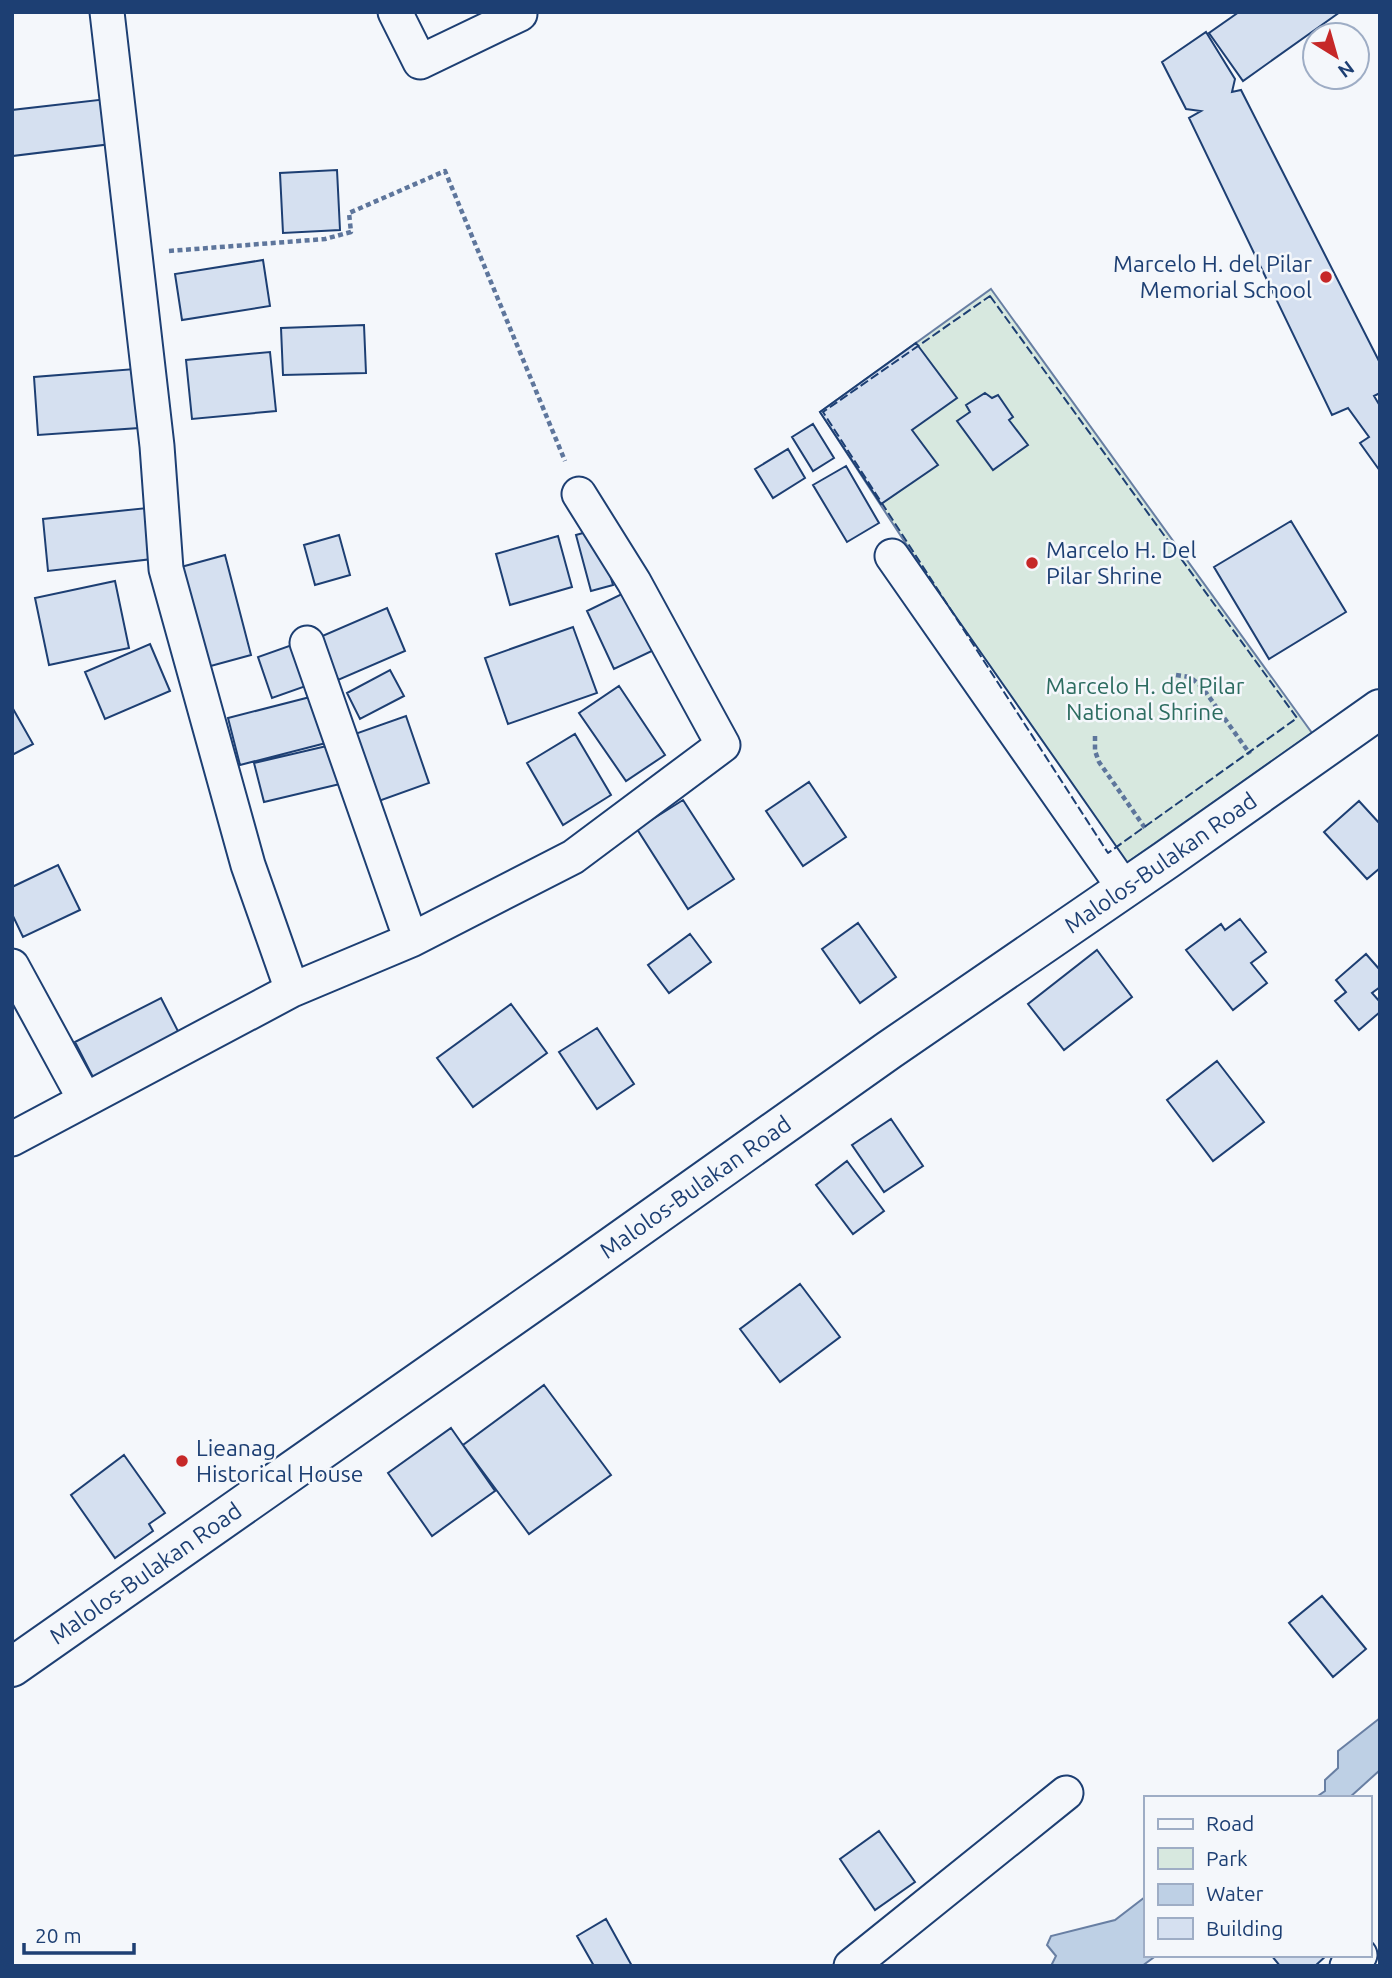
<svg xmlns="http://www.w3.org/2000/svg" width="1392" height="1978" font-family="Ubuntu,sans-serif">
<rect width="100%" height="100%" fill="#f4f7fb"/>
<!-- green -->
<path fill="#d7e8df" stroke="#687fa3" stroke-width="2" d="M991 289 1312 733 1118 869 820 412Z"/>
<!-- water -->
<path fill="#bed0e5" stroke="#687fa3" stroke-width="2" d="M1380 1718V1770L1349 1798H1315L1325 1791V1780L1338 1768V1751Z
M1145 1897V1955H1157L1142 1966H1051L1056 1956 1047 1945 1051 1936 1115 1920Z"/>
<!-- building -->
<path fill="#d5e0f0" stroke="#1d3f73" stroke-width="2" d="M1239 12H1340L1243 81 1209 33Z
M1206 32 1235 79 1232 92 1241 90 1380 363V393L1374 396 1380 406V471L1360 443 1369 437 1348 408 1332 415 1189 118 1201 111 1186 109 1162 62Z
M107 99 111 144 12 156V110Z
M337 170 340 230 283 233 280 173Z
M263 260 270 306 182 320 175 274Z
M364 325 366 373 283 375 281 328Z
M916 343 957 398 912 430 938 465 881 504 820 412Z
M270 352 276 411 192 419 186 360Z
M135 369 139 428 38 435 34 377Z
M985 393 992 398 998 395 1013 417 1009 420 1028 445 993 470 957 421 970 412 966 405Z
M813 424 834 458 813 471 792 437Z
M788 449 805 478 773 498 755 469Z
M846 466 879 523 847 542 813 485Z
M147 508 152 559 48 571 43 519Z
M1291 521 1346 612 1269 659 1214 567Z
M597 529 613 585 591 591 576 535Z
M339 535 350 575 315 585 304 545Z
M558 536 572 587 510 605 496 554Z
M225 555 251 655 207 667 181 567Z
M115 581 129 648 49 665 35 598Z
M628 591 656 649 614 669 587 611Z
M387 608 405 651 338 680 320 637Z
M573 627 597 693 508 724 485 658Z
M150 644 170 691 105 719 85 672Z
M292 645 306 686 272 698 258 657Z
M390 670 404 696 360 719 347 693Z
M619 686 665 755 626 781 579 713Z
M314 696 326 743 240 765 228 718Z
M12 707 33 744 12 755Z
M406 716 429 783 376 802 352 735Z
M575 734 611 795 563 825 527 763Z
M331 745 340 784 264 802 254 763Z
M809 782 846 837 803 866 766 811Z
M683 800 734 879 688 909 637 829Z
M1359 801 1380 824V868L1367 879 1324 832Z
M58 865 80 910 23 937 12 914V887Z
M1240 919 1266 952 1251 963 1267 983 1233 1010 1186 950 1221 924 1225 930Z
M858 923 896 977 860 1003 822 949Z
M690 934 711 962 669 993 648 965Z
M1097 950 1132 997 1064 1050 1028 1004Z
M1366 954 1380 970V987L1372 993 1380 1002V1012L1359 1030 1335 1001 1346 992 1336 980Z
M161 998 182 1039 96 1083 75 1042Z
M511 1004 547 1053 473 1107 437 1058Z
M597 1028 634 1084 597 1109 559 1052Z
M1217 1061 1264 1122 1213 1161 1167 1100Z
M891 1119 923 1166 884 1192 852 1145Z
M847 1161 884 1211 853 1234 816 1185Z
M800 1284 840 1337 780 1382 740 1329Z
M544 1385 611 1475 529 1534 463 1445Z
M451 1428 495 1491 432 1536 388 1473Z
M124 1455 165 1513 149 1524 153 1531 115 1558 71 1495Z
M1322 1596 1366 1649 1333 1677 1289 1623Z
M879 1831 915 1882 875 1910 840 1859Z
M606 1919 632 1966H594L577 1936Z
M1271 1955H1327L1315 1966H1280Z"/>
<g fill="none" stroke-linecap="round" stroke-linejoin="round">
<!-- street casing -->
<g stroke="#1d3f73" stroke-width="37">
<path id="street" d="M107 12 157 446 166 569 248 865 292 990
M395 12 420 62 520 14
M892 556 1124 888
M307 643 411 940
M12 966 85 1100
M12 1139 292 990 411 940 573 857 723 745 634 582 579 494
M851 1966 1066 1793
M1347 1966 1360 1955"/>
</g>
<!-- secondary casing -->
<g stroke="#1d3f73" stroke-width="42">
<g id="secondary">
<path id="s1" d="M12 1667 573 1274 889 1050 1166 860 1380 709"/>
</g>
</g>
<!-- path -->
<path stroke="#5e769c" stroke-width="4.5" stroke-dasharray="5 3.5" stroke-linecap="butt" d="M169 251 325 239 351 232 349 213 445 171 565 461
M1176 675 1190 677 1202 687 1250 754
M1095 736V751L1099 762 1145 828"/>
<!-- street -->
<use href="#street" stroke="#f4f7fb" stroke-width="33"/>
<!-- secondary -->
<use href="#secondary" stroke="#f4f7fb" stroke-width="38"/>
<!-- fence -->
<path stroke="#1d3f73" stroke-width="2" stroke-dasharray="9 3.5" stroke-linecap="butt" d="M990 296 1297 718 1108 853 823 412Z"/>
</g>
<!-- markers -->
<g fill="#c62828" stroke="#f4f7fb" stroke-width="2.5">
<circle cx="1326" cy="277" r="7"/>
<circle cx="1032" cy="563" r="7"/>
<circle cx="182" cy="1461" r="7"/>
</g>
<g text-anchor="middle" stroke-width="5" stroke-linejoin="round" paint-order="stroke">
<!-- poi labels -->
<g font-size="23" fill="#1d3f73" stroke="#f4f7fb" text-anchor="start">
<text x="1312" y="272" text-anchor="end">Marcelo H. del Pilar<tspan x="1312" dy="26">Memorial School</tspan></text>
<text x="1046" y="558">Marcelo H. Del<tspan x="1046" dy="26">Pilar Shrine</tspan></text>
<text x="196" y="1456">Lieanag<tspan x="196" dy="26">Historical House</tspan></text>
</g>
<!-- park labels -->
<g font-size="23" fill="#2c6c60" stroke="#f4f7fb">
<text x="1145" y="694">Marcelo H. del Pilar<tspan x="1145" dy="26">National Shrine</tspan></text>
</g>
<!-- street labels -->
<g font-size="23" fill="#1d3f73" stroke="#f4f7fb">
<text dy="8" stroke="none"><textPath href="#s1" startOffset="1402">Malolos-Bulakan Road</textPath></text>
<text dy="8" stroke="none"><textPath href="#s1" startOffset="835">Malolos-Bulakan Road</textPath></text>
<text dy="8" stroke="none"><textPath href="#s1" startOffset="163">Malolos-Bulakan Road</textPath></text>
</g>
</g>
<!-- border -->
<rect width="1392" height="1978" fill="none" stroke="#1d3f73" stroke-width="28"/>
<!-- legend -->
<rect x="1144" y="1796" width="228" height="161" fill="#f4f7fb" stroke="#9eadc5" stroke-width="2"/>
<rect x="1158" y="1819" width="35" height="10" fill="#f4f7fb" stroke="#9eadc5" stroke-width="2"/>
<text x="1206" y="1831" font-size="21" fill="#1d3f73">Road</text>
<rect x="1158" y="1848" width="35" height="21" fill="#d7e8df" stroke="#9eadc5" stroke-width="2"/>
<text x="1206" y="1866" font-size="21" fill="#1d3f73">Park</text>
<rect x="1158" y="1884" width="35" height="21" fill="#bed0e5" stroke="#9eadc5" stroke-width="2"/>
<text x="1206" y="1901" font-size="21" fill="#1d3f73">Water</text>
<rect x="1158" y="1918" width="35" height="21" fill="#d5e0f0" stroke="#9eadc5" stroke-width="2"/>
<text x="1206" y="1936" font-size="21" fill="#1d3f73">Building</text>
<!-- north arrow -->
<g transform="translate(1336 56) rotate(143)"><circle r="33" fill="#f4f7fb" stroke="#9eadc5" stroke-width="2"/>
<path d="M0-5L12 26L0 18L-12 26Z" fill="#c62828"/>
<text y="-10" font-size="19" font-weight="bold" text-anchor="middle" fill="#1d3f73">N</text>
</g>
<!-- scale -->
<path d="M24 1943v10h110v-10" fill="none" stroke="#1d3f73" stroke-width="3.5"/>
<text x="35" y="1943" font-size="21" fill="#1d3f73" stroke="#f4f7fb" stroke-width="5" paint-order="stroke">20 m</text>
</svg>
